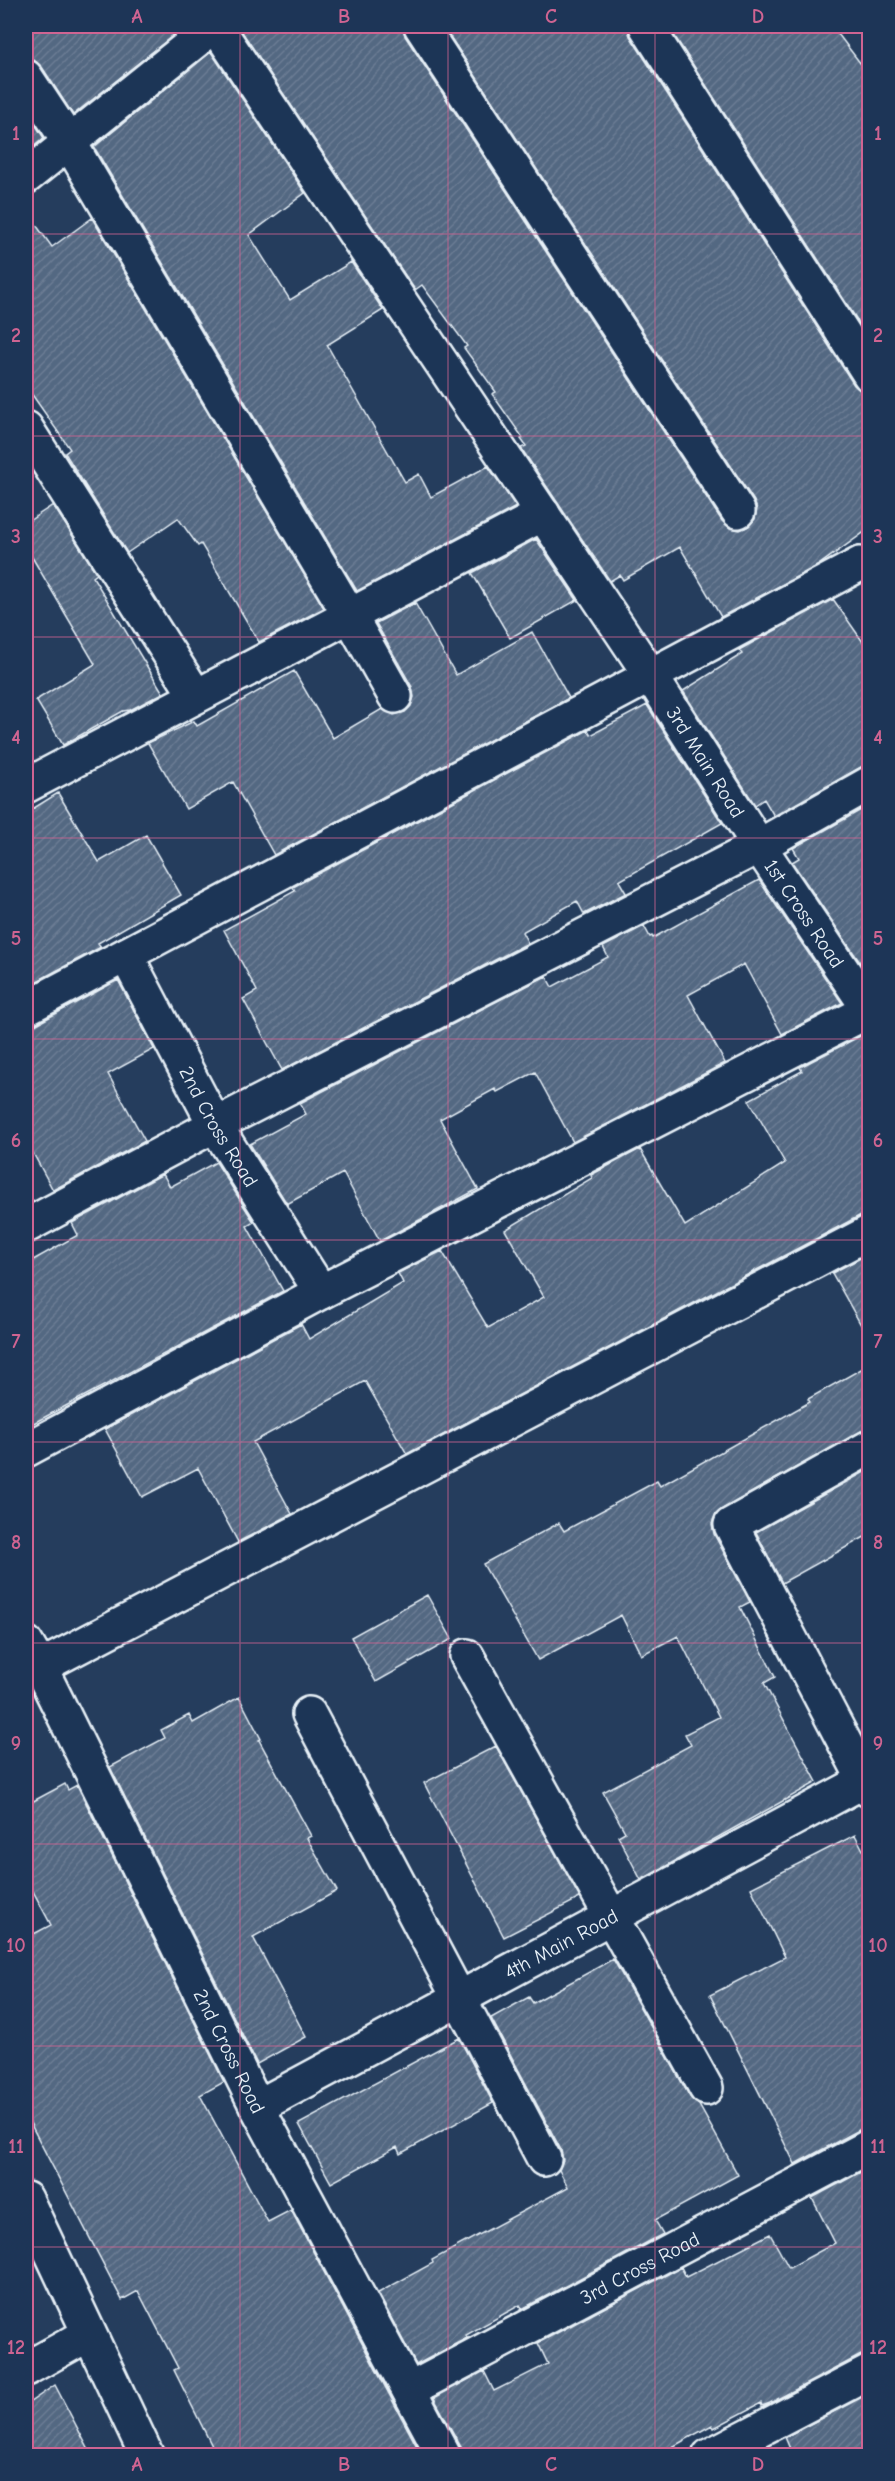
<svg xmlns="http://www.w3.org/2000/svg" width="895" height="2481" font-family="'Comic Neue',sans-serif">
<defs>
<pattern id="building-hatch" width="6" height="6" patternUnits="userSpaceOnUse" patternTransform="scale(1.5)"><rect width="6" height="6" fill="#536782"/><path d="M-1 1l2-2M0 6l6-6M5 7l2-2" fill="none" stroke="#6c7d94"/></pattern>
</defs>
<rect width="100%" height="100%" fill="#253d5d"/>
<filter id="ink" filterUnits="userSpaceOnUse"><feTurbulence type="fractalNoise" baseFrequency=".0167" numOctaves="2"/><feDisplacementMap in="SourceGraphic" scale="12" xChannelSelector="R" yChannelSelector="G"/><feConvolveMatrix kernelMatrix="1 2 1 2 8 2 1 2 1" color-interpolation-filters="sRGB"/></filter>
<g filter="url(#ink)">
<!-- building -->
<path fill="url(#building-hatch)" stroke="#e8f1f8" stroke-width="1.5" d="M26 26H185L73 115 42 67 35 61 26 58Z
M238 26H403L405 36 722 521 730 528 740 530 749 526 755 519 757 509 754 501 443 26H627L630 36 854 385 861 391 870 394V528L817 566 721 617 680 547 623 580 620 575 610 581 521 448 526 446 521 439 523 438 492 394 496 392 464 348 467 346 422 285 415 290Z
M668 26H832L870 76V340Z
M211 52 305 193 249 235 290 300 351 262 383 310 327 345 405 482 419 474 431 497 488 466 516 507 357 591 94 147Z
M26 110 44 138 26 153Z
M26 211 52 247 92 218 324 608 259 642 201 544 198 546 178 518 127 553 65 453 70 449 26 386Z
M53 505 97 574 93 577 163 693 130 710 123 711 63 745 36 700 95 664 26 547V523Z
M536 539 577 600 510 638 472 573Z
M833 599 870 652V764L861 767 774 816 764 799 755 805 683 691 742 654 739 650Z
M415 603 456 675 532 632 569 698 274 855 233 782 186 809 148 743 194 721 197 726 294 671 333 738 382 709 394 715 405 712 411 706 414 697 412 687 376 623Z
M647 705 722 823 619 881 626 893 584 914 577 901 522 932 528 943 282 1070 243 999 257 991 224 930 295 891 293 887 588 730 591 735Z
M58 793 99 862 146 835 181 895 98 943 101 947 26 987V813Z
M870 805V977L792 862 799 858 793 848Z
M759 880 842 1003 782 1034 744 964 688 995 725 1063 573 1142 535 1072 497 1092 495 1089 440 1119 478 1189 380 1241 343 1173 287 1204 250 1144 306 1114 300 1103 546 976 552 987 608 957 603 947 644 926 650 937 652 936 653 938Z
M118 980 154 1049 108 1074 145 1141 53 1190 26 1140V1027L35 1025Z
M870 1031V1213L861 1215 407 1454 365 1381 253 1442 292 1514 238 1542 198 1468 142 1497 105 1429 301 1324 309 1339 403 1283 398 1273 442 1251 488 1328 544 1297 505 1230 592 1178 591 1175 640 1149 685 1226 785 1163 749 1100 802 1071 800 1067Z
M216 1162 254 1222 247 1226 283 1291 26 1427V1264L78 1235 72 1223 163 1174 170 1187Z
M870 1253V1341L832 1273Z
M870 1364V1428L861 1431 722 1509 715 1515 712 1524 714 1534 750 1602 740 1607 775 1677 764 1683 817 1782 641 1880 618 1836 625 1832 603 1792 691 1745 685 1734 719 1717 678 1636 641 1655 621 1615 538 1660 483 1564 559 1523 564 1531 657 1481 660 1486 810 1402 808 1399Z
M870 1469V1534L782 1583 756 1532Z
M427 1595 452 1639 376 1682 351 1637Z
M239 1697 261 1739 259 1740 311 1836 307 1838 337 1891 253 1937 306 2037 257 2064 110 1767 165 1738 161 1730 189 1715 193 1723Z
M496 1746 580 1898 504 1937 424 1783Z
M65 1784 68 1790 77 1785 224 2082 200 2095 268 2222 291 2210 422 2456H217L174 2370 178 2368 138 2291 122 2300 26 2115V1938L51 1925 26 1878V1805Z
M855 1835 870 1863V2127L861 2129 795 2164 710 1995 785 1957 751 1888Z
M613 1959 690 2097 699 2105 738 2175 655 2220 663 2234 522 2309 520 2305 466 2335 467 2338 416 2365 378 2293 433 2263 432 2260 568 2187 559 2170 563 2160 561 2150 491 2018 529 1997 533 2003Z
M459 2038 493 2103 400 2154 397 2147 331 2183 299 2124Z
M870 2167V2353L861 2355 770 2403 762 2406 761 2403 714 2428 712 2425 656 2456H463L461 2447 434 2398 484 2371 494 2391 548 2364 538 2343 681 2267 686 2277 770 2234 789 2268 835 2243 812 2198Z
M55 2385 92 2456H26V2405Z
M870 2393V2456H793L785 2437Z"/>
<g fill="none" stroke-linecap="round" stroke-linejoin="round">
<!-- street casing -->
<g stroke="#e8f1f8" stroke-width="38">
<g id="street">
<path id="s1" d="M216 26 651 676 759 846 870 1011"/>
<path d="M421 26 738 511"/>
<path d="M646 26 870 375"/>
<path d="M26 77 69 142 350 616 395 696"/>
<path d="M26 177 214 26"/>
<path d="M26 428 196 696"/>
<path d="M26 786 543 514"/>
<path id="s2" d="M126 955 215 1125 321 1292"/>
<path d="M26 1008 860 564"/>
<path d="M26 1226 215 1125 759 846 870 783"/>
<path d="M870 1447 731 1525 870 1791"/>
<path d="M26 1450 321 1292 870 1010"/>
<path id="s3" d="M26 1643 40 1667 257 2107 444 2456"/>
<path d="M467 1656 706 2088"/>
<path d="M40 1667 870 1232"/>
<path d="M309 1714 544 2159"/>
<path id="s4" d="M257 2107 864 1781"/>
<path d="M26 2369 89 2334"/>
<path id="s5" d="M409 2390 870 2146"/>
</g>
</g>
<!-- secondary casing -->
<g stroke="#e8f1f8" stroke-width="38">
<path id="secondary" d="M26 2199 147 2456
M709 2456 870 2372"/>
</g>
<!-- street -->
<use href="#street" stroke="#1d3557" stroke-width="33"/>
<!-- secondary -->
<use href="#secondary" stroke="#1d3557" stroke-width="33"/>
</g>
</g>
<!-- grid -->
<path fill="none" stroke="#cf6492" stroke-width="1.5" stroke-opacity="0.55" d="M240 26V2456M448 26V2456M655 26V2456M26 234H870M26 436H870M26 637H870M26 838H870M26 1039H870M26 1240H870M26 1442H870M26 1643H870M26 1844H870M26 2046H870M26 2247H870"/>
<g text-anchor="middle" stroke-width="5" stroke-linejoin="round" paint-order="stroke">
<!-- street labels -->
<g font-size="20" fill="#e8f1f8" stroke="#1d3557">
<text dy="7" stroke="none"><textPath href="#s1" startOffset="884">3rd Main Road</textPath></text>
<text dy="7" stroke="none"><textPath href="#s1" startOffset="1065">1st Cross Road</textPath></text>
<text dy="7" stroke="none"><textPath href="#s2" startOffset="195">2nd Cross Road</textPath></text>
<text dy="7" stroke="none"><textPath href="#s4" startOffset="345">4th Main Road</textPath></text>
<text dy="7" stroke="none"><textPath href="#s3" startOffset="456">2nd Cross Road</textPath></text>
<text dy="7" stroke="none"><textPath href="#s5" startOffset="261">3rd Cross Road</textPath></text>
</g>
</g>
<!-- margin -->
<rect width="895" height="2481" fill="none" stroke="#1d3557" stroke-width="66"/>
<rect x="33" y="33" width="829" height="2415" fill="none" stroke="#cf6492" stroke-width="2"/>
<g font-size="20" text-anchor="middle" font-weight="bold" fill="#cf6492">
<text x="137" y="23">A</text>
<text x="344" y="23">B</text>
<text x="551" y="23">C</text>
<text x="758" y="23">D</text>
<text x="16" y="140">1</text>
<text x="878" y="140">1</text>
<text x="16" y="342">2</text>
<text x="878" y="342">2</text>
<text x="16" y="543">3</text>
<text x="878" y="543">3</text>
<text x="16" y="744">4</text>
<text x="878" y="744">4</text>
<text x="16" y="945">5</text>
<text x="878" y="945">5</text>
<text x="16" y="1147">6</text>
<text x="878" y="1147">6</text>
<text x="16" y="1348">7</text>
<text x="878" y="1348">7</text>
<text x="16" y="1549">8</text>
<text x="878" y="1549">8</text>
<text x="16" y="1750">9</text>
<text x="878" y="1750">9</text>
<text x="16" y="1952">10</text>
<text x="878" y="1952">10</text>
<text x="16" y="2153">11</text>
<text x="878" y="2153">11</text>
<text x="16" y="2354">12</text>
<text x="878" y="2354">12</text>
<text x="137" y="2471">A</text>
<text x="344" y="2471">B</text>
<text x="551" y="2471">C</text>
<text x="758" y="2471">D</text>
</g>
</svg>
